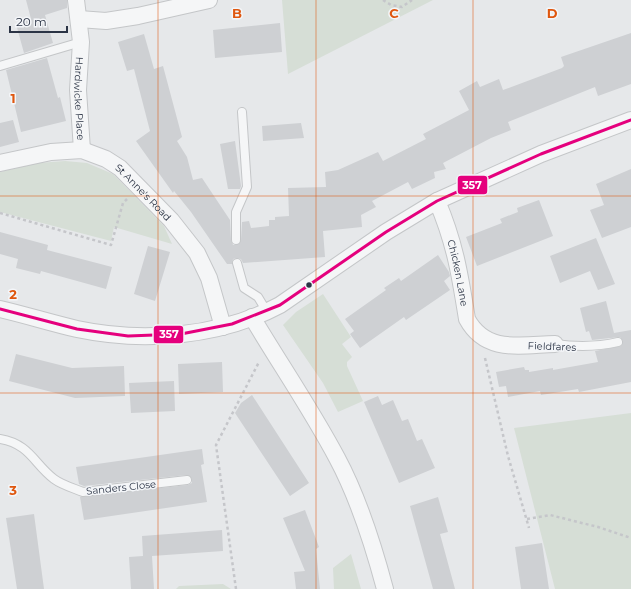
<svg xmlns="http://www.w3.org/2000/svg" width="631" height="589" font-family="Montserrat,sans-serif">
<rect width="100%" height="100%" fill="#e6e8ea"/>
<!-- green -->
<path fill="#d6ded6" d="M282 0H433L288 74Z
M65 161 87 163 113 174 164 226 172 244 114 227 111 241 0 212V172L38 163Z
M323 294 351 337 342 344 352 357 347 362V366L363 401 338 412 323 383 283 325 296 312Z
M631 413V589H555L514 428Z
M351 554 361 589H334L333 568Z
M223 584 231 589H176L179 586Z"/>
<!-- building -->
<path fill="#ced0d3" d="M26 0H67V8L45 15 53 43 24 53 16 24 31 19Z
M280 23 282 52 215 58 213 30Z
M631 33V84L598 96 595 87 508 122 511 130 491 138 443 163 446 169 434 172 435 178 412 189 408 182 372 201 376 207 361 215 362 227 323 231 325 257 243 263 241 259 236 258 233 259 232 264H227L191 212 174 191 173 193 136 141 150 131 134 69 127 71 118 42 144 34 154 69 163 66 182 137 177 141 187 157 193 180 202 178 230 220 231 240 233 245H236L241 240 242 222 249 221 251 228 269 226V220H275V217L289 216 288 188 326 187 325 172 338 170 378 152 383 161 426 139 423 134 469 110 459 91 477 81 480 87 499 79 503 90 562 68 564 66 561 57Z
M47 58 58 98 60 97 66 121 21 132 6 70Z
M13 120 19 142 0 147V123Z
M301 123 304 138 263 141 262 126Z
M235 141 241 186 240 189H228L220 144Z
M631 169V227L602 238 590 210 604 205 596 184Z
M539 200 553 236 477 266 466 237 502 223 500 219 518 212 517 208Z
M0 232 48 245 47 250 112 267 106 289 41 271 40 274 16 268 18 259 0 254Z
M596 238 615 284 598 290 590 271 560 283 550 256Z
M148 246 170 252 155 301 134 294Z
M438 255 449 272 450 276 444 281 450 290 406 320 404 317 360 348 350 334 354 331 345 319 386 290 384 288 399 278 401 281Z
M606 301 614 333 631 330V382L579 392 578 389 541 395 540 391 508 397 506 386 499 387 496 372 524 367 525 370H529V372L553 368V370L598 362 595 351 621 346 623 341 620 337 592 340 589 331 586 332 580 308Z
M16 354 72 368 124 366 125 396 75 398 9 381Z
M222 362 223 392 179 394 178 364Z
M174 381 175 411 131 413 129 383Z
M252 395 309 483 290 496 235 413 241 403Z
M378 396 382 405 393 400 402 421 408 419 417 441 422 439 435 468 399 483 364 402Z
M202 449 204 464 201 465 207 502 84 520 80 497 188 485 192 483V479L186 475 84 486 79 484 76 467Z
M438 497 448 532 440 534 455 589H433L410 506Z
M305 510 319 547 316 549 320 589H296L294 572 305 571 283 518Z
M34 514 44 589H17L6 518Z
M222 530 223 551 152 556 154 589H131L129 557 143 556 142 536Z
M542 543 549 589H521L515 547Z"/>
<g fill="none" stroke-linecap="round" stroke-linejoin="round">
<!-- service casing -->
<g stroke="#c4c6c8" stroke-width="10">
<path id="service" d="M0 66 81 42
M236 240V212L247 187 242 112
M237 263 244 288 258 297 267 312
M555 344C577 347 597 347 618 342
M0 439C30 444 34 464 54 479 62 485 73 488 83 492L187 480"/>
</g>
<!-- minor casing -->
<g stroke="#c4c6c8" stroke-width="18">
<g id="minor">
<path id="s1" d="M76 0 81 42 78 90 82 150"/>
<path d="M79 19 106 21 138 16 209 0"/>
<path id="s2" d="M0 163 51 152 82 150 106 159 120 168 171 220 197 253 209 278 223 327"/>
<path id="s3" d="M437 201C455 243 460 275 467 319 486 354 521 345 555 344"/>
<path d="M0 309C26 315 51 323 77 329 143 343 220 337 280 305L386 232 437 201 541 154 631 120"/>
<path d="M252 317C280 364 311 409 337 458 359 499 373 544 385 589"/>
</g>
</g>
<!-- path -->
<path stroke="#c5c6ca" stroke-width="2.5" stroke-dasharray="3 3" stroke-linecap="butt" d="M383 0 391 5 402 7 412 0
M0 213 111 245 123 203 127 199
M485 358 508 456 529 528
M527 519 550 515 598 527 631 538
M236 589 216 445 259 362"/>
<!-- service -->
<use href="#service" stroke="#f5f6f7" stroke-width="8"/>
<!-- minor -->
<use href="#minor" stroke="#f5f6f7" stroke-width="16"/>
<!-- bus-1 casing -->
<g stroke="#f4f6f9" stroke-width="6">
<path id="bus-1" d="M0 309 77 329 128 336 181 334 232 324 280 305 386 232 437 201 541 154 631 120"/>
</g>
<!-- bus-1 -->
<use href="#bus-1" stroke="#e5007d" stroke-width="3"/>
</g>
<!-- grid -->
<path fill="none" stroke="#df570f" stroke-width="1" stroke-opacity="0.55" d="M158 0V589M316 0V589M473 0V589M0 196H631M0 393H631"/>
<!-- markers -->
<circle fill="#2b3445" stroke="#f4f6f9" stroke-width="1.5" cx="309" cy="285" r="3.5"/>
<g text-anchor="middle" stroke-width="3" stroke-linejoin="round" paint-order="stroke">
<!-- street labels -->
<g font-size="10" fill="#2b3445" stroke="#f4f6f9">
<text dy="4" stroke="none"><textPath href="#s1" startOffset="99">Hardwicke Place</textPath></text>
<text dy="4" stroke="none"><textPath href="#s2" startOffset="159">St Anne's Road</textPath></text>
<text dy="4" stroke="none"><textPath href="#s3" startOffset="75">Chicken Lane</textPath></text>
<text transform="translate(552 346) rotate(2)" y="4">Fieldfares</text>
<text transform="translate(121 487) rotate(-6)" y="4">Sanders Close</text>
</g>
</g>
<g font-size="13" text-anchor="middle" font-weight="bold" fill="#df570f" stroke="#f4f6f9" stroke-width="3" stroke-linejoin="round" paint-order="stroke">
<text x="237" y="18">B</text>
<text x="394" y="18">C</text>
<text x="552" y="18">D</text>
<text x="13" y="103">1</text>
<text x="13" y="299">2</text>
<text x="13" y="495">3</text>
</g>
<g stroke="#f4f6f9" stroke-width="1.5">
<rect x="457" y="175" width="31" height="20" rx="4" fill="#e5007d"/>
<rect x="153" y="325" width="31" height="19" rx="4" fill="#e5007d"/>
</g>
<g font-size="11" text-anchor="middle" font-weight="bold" fill="#fff">
<text x="472" y="189">357</text>
<text x="169" y="338">357</text>
</g>
<!-- scale -->
<path d="M10 26v6h57v-6" fill="none" stroke="#2b3445" stroke-width="2"/>
<text x="16" y="26" font-size="12" fill="#2b3445" stroke="#f4f6f9" stroke-width="3" paint-order="stroke">20 m</text>
</svg>
